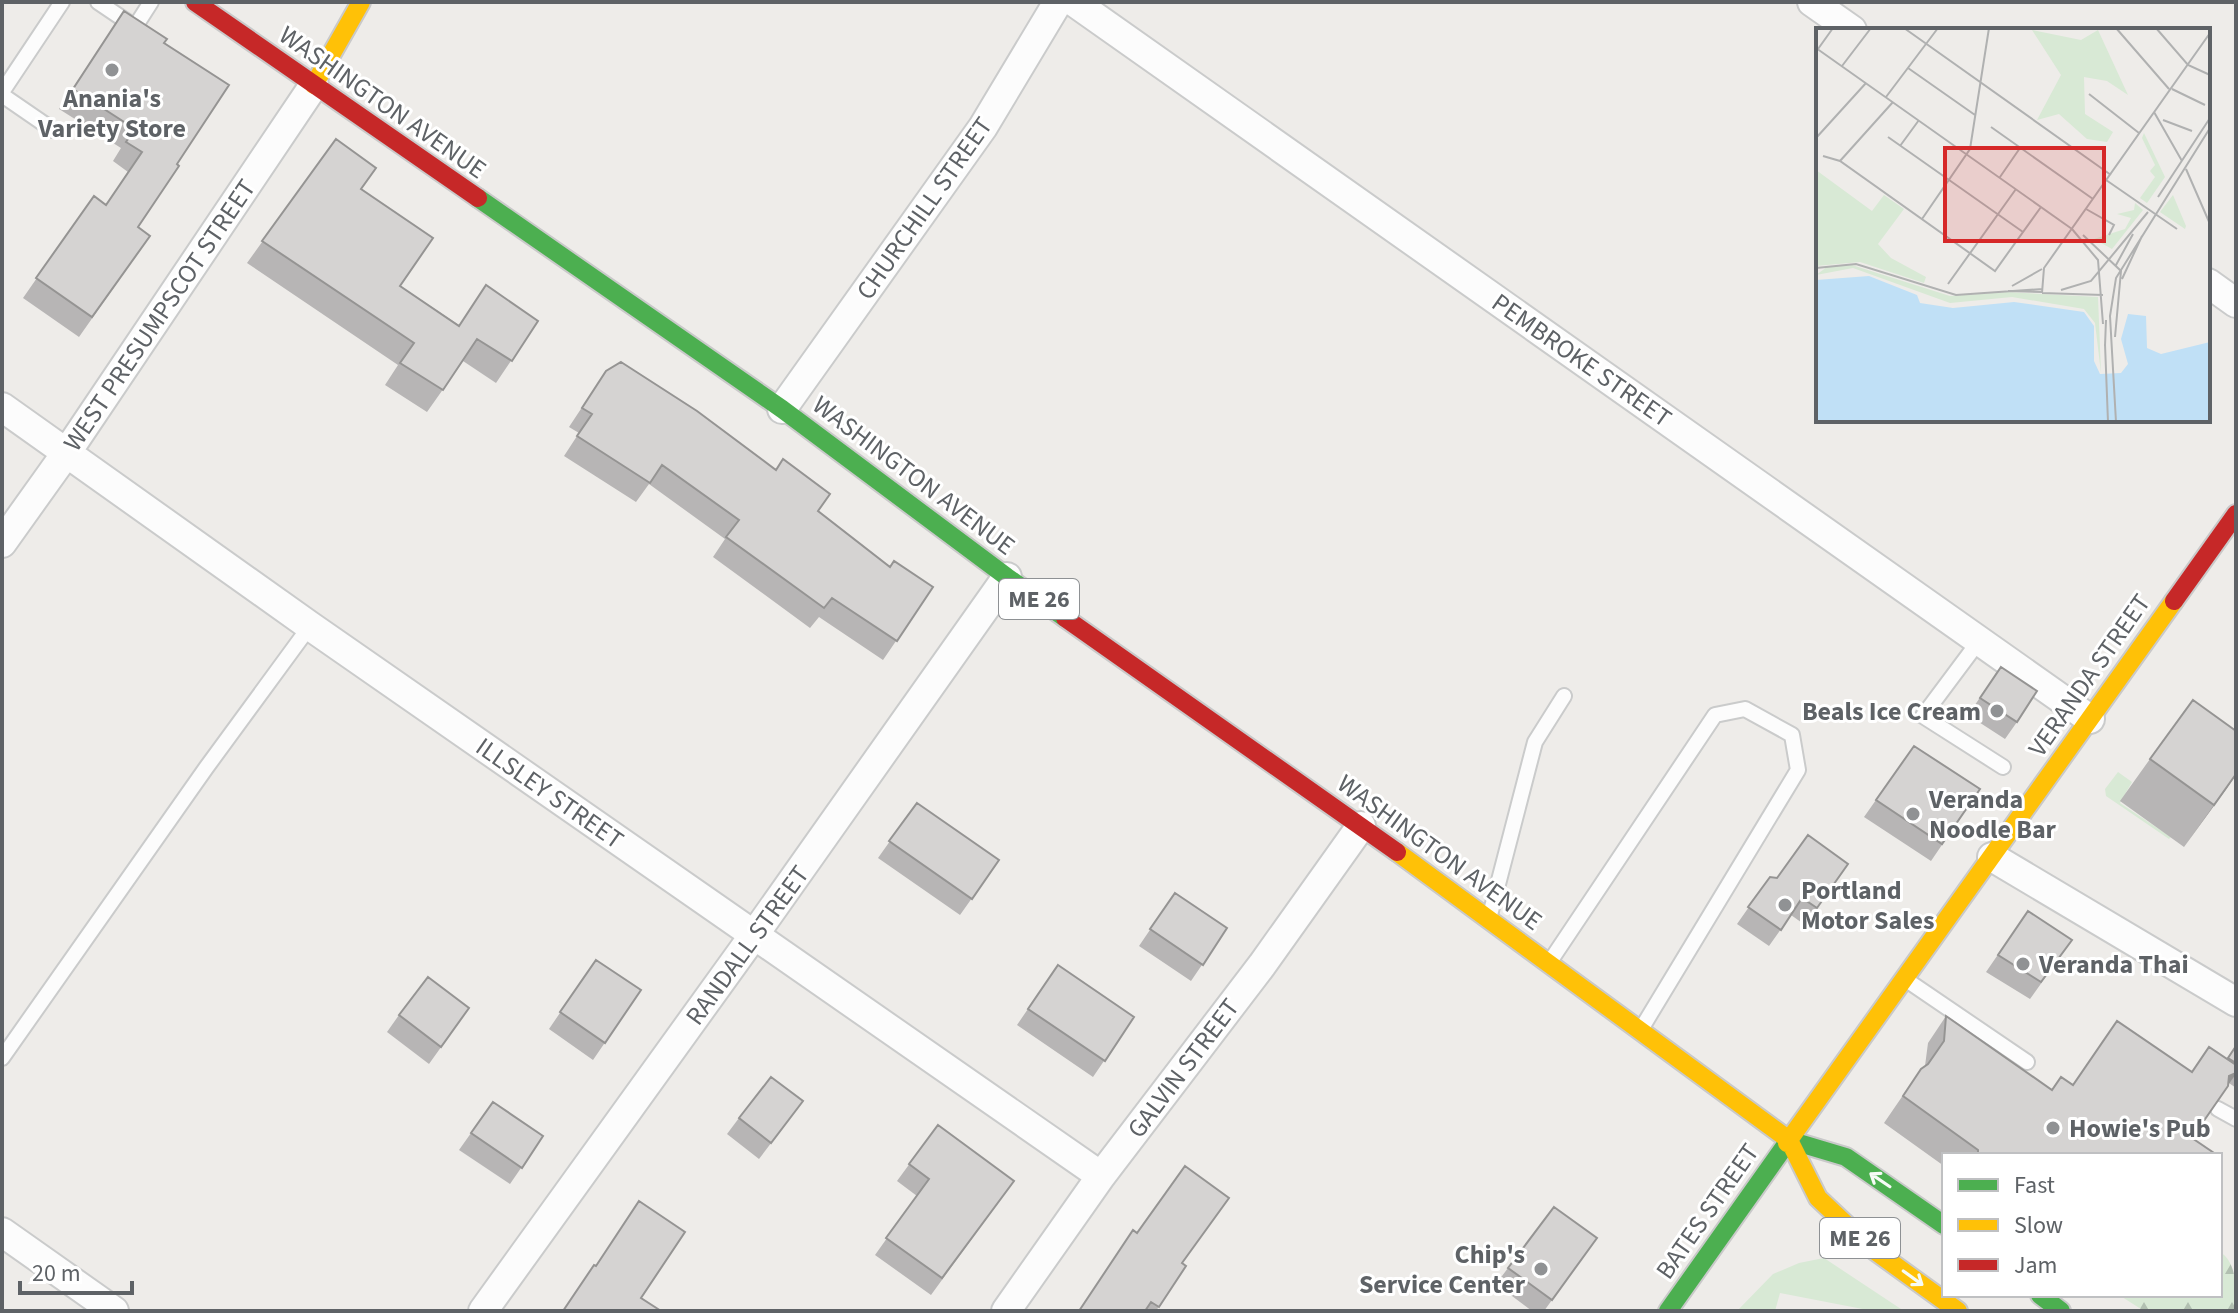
<svg xmlns="http://www.w3.org/2000/svg" width="2238" height="1313" font-family="'Source Sans 3',sans-serif">
<defs>
<pattern id="forest-firs" width="22" height="20" patternUnits="userSpaceOnUse" patternTransform="scale(2)"><rect width="22" height="20" fill="#d8e9d5"/><path d="M5 1l3.5 6h-7zM16 11l3.5 6h-7z" fill="#b2c0b1"/></pattern>
</defs>
<rect width="100%" height="100%" fill="#eeece9"/>
<!-- green -->
<path fill="#d8e9d5" d="M2118 772 2132 782 2120 803 2171 837 2169 839 2106 796 2105 789Z
M1824 1258 1904 1311H1873L1780 1293 1775 1311H1737L1773 1274 1799 1263Z"/>
<!-- forest -->
<path fill="url(#forest-firs)" d="M2220 1252C2238 1263 2236 1291 2236 1311H2144L2119 1295H2220Z"/>
<g fill="none" stroke-linecap="round" stroke-linejoin="round">
<!-- lane casing -->
<g stroke="#cacbcb" stroke-width="18">
<path id="lane" d="M98 2 135 27 151 2
M2 92 62 2
M2 95 53 130
M1979 641 1923 716 2003 767
M1490 915 1535 742 1564 696
M1551 960 1715 715 1745 709 1792 735 1798 770 1643 1026
M1905 979 2027 1062
M2 1058 206 768 310 626
M2218 1109 2236 1119"/>
</g>
<!-- street casing -->
<g stroke="#cacbcb" stroke-width="32">
<path id="street" d="M1074 2 2090 719
M1812 2 1852 30
M2208 283 2236 303
M2 407 310 626 1101 1176
M782 409 983 127 1058 2
M2 543 67 452 314 85
M1992 857 2236 1002
M2 1232 114 1311
M483 1311 754 935 1007 577
M1006 1311 1101 1176 1262 965 1361 826"/>
</g>
<!-- fast casing -->
<g stroke="#c9c9c9" stroke-width="22">
<path id="fast" d="M478 198 782 409 1007 577 1065 618
M1789 1140 1846 1157 1944 1225
M2040 1295 2061 1311
M1668 1311 1787 1143"/>
</g>
<!-- slow casing -->
<g stroke="#c9c9c9" stroke-width="22">
<path id="slow" d="M314 85 361 2
M1397 852 1789 1140 1787 1143
M1789 1140 2174 601
M1789 1140 1818 1198 1871 1248 1958 1311"/>
</g>
<!-- jam casing -->
<g stroke="#c9c9c9" stroke-width="22">
<path id="jam" d="M195 2 478 198
M2174 601 2236 514
M1065 618 1397 852"/>
</g>
<!-- lane -->
<use href="#lane" stroke="#fcfcfc" stroke-width="14"/>
<!-- street -->
<use href="#street" stroke="#fcfcfc" stroke-width="28"/>
<!-- fast -->
<use href="#fast" stroke="#4caf50" stroke-width="18"/>
<!-- slow -->
<use href="#slow" stroke="#ffc107" stroke-width="18"/>
<!-- jam -->
<use href="#jam" stroke="#c62828" stroke-width="18"/>
</g>
<!-- wall -->
<path fill="#b7b5b5" d="M124 11 164 43 177 164 138 227 150 236 79 337 23 298 94 196 106 205 128 172 113 161 121 148 59 109Z
M336 139 361 190 400 286 459 325 538 321 496 383 463 361 427 412 385 385 398 365 247 263Z
M606 371 818 511 890 567 933 587 883 660 819 617 810 628 713 557 725 539 649 484 636 502 564 456 579 433 569 427Z
M2001 667 2017 722 2005 739 1968 715Z
M2236 731V775L2184 847 2120 801 2150 759Z
M1914 746 1980 789 1931 861 1864 817Z
M917 803 999 860 960 915 878 858Z
M1848 864 1805 925 1791 915 1769 946 1737 924 1770 877 1777 878Z
M1175 893 1227 928 1191 981 1139 946Z
M2028 911 2072 940 2030 999 1986 972Z
M596 960 641 990 593 1060 549 1029Z
M1058 965 1134 1017 1093 1077 1017 1025Z
M469 1008 429 1064 387 1032 399 1015Z
M1946 1016 2052 1090 2073 1085 2192 1072 2227 1059 2236 1045V1088L2229 1083 2192 1138 2217 1155H1944V1166L1884 1123 1921 1069 1925 1066 1928 1043Z
M803 1101 759 1159 727 1134 739 1118Z
M493 1102 543 1136 510 1184 459 1150Z
M938 1125 1014 1181 931 1295 875 1255 917 1196 897 1181Z
M1597 1238 1544 1311H1532L1496 1284 1508 1268Z
M1182 1263 1186 1266 1156 1311H1079Z"/>
<!-- shaded-wall -->
<path fill="#959493" d="M2236 774 2227 788 2184 847Z
M2236 1073V1074L2218 1099 2229 1076Z"/>
<!-- building -->
<path fill="#d5d3d2" stroke="#959493" stroke-width="2" d="M124 11 167 39 164 43 229 85 177 164 179 166 138 227 150 236 92 317 36 278 94 196 106 205 142 152 126 142 135 129 73 89Z
M336 139 376 168 361 189 433 238 400 286 459 326 486 285 538 321 512 361 477 339 443 390 400 363 414 343 262 241Z
M621 362 697 411 776 470 783 459 830 494 818 511 890 567 894 561 933 587 897 641 832 598 824 608 726 537 739 520 662 465 650 483 577 436 592 414 582 408 606 371Z
M2001 667 2037 691 2017 722 1980 698Z
M2193 700 2236 731V774L2214 805 2150 759Z
M1914 746 1980 789 1942 844 1876 800Z
M917 803 999 860 972 899 889 841Z
M1808 835 1848 864 1817 908 1802 898 1781 930 1748 907 1770 877 1777 878Z
M1175 893 1227 928 1203 965 1150 929Z
M2028 911 2072 940 2041 982 1998 955Z
M596 960 641 990 605 1043 560 1012Z
M1058 965 1134 1017 1105 1061 1028 1009Z
M428 977 469 1008 441 1047 399 1015Z
M1946 1016 2052 1090 2061 1077 2073 1085 2117 1021 2192 1072 2209 1047 2236 1065V1073L2229 1076 2228 1086 2192 1138 2217 1155H1978V1150L1903 1096 1921 1069 1928 1064 1944 1041Z
M2236 1046V1063L2228 1058Z
M771 1077 803 1101 771 1143 739 1118Z
M493 1102 543 1136 522 1168 471 1133Z
M938 1125 1014 1181 942 1278 886 1238 929 1179 909 1164Z
M1185 1166 1229 1198 1182 1263 1186 1266 1159 1307 1151 1302 1145 1311H1079L1133 1230 1137 1233Z
M639 1201 685 1232 641 1298 661 1311H563L594 1265 596 1266Z
M1554 1207 1597 1238 1552 1300 1508 1268Z"/>
<!-- one-way arrows -->
<defs><path id="oneway-shaft" d="M-6 0H5M1.5-3L5.5 0L1.5 3" fill="none" stroke-width="1.6" stroke-linecap="round" stroke-linejoin="round" transform="scale(2)"/></defs>
<g stroke="#f6fbf6">
<use href="#oneway-shaft" transform="translate(1880 1180) rotate(-146)"/>
<use href="#oneway-shaft" transform="translate(1913 1278) rotate(36)"/>
</g>
<!-- markers -->
<g fill="#909294" stroke="#fff" stroke-width="3">
<circle cx="112" cy="70" r="8"/>
<circle cx="1997" cy="711" r="8"/>
<circle cx="1913" cy="814" r="8"/>
<circle cx="1785" cy="905" r="8"/>
<circle cx="2023" cy="964" r="8"/>
<circle cx="2053" cy="1128" r="8"/>
<circle cx="1541" cy="1269" r="8"/>
</g>
<g text-anchor="middle" stroke-width="6" stroke-linejoin="round" paint-order="stroke">
<!-- shield labels -->
<g fill="#fff" stroke="#8e9194" stroke-width="2">
<rect x="999" y="579" width="80" height="40" rx="6"/>
<rect x="1820" y="1218" width="80" height="40" rx="6"/>
</g>
<g font-size="24" font-weight="bold" fill="#5e6266">
<text x="1039" y="607">ME 26</text>
<text x="1860" y="1246">ME 26</text>
</g>
<!-- poi labels -->
<g font-size="26" font-weight="bold" fill="#5e6266" stroke="#fff" text-anchor="start">
<text x="112" y="107" text-anchor="middle">Anania's<tspan x="112" dy="30">Variety Store</tspan></text>
<text x="1981" y="720" text-anchor="end">Beals Ice Cream</text>
<text x="1929" y="808">Veranda<tspan x="1929" dy="30">Noodle Bar</tspan></text>
<text x="1801" y="899">Portland<tspan x="1801" dy="30">Motor Sales</tspan></text>
<text x="2039" y="973">Veranda Thai</text>
<text x="2069" y="1137">Howie's Pub</text>
<text x="1525" y="1263" text-anchor="end">Chip's<tspan x="1525" dy="30">Service Center</tspan></text>
</g>
<!-- street labels -->
<g font-size="26" fill="#5e6266" stroke="#fff">
<text transform="translate(383 102) rotate(35)" y="9">WASHINGTON AVENUE</text>
<text transform="translate(924 208) rotate(-55)" y="9">CHURCHILL STREET</text>
<text transform="translate(159 315) rotate(-56)" y="9">WEST PRESUMPSCOT STREET</text>
<text transform="translate(1582 360) rotate(35)" y="9">PEMBROKE STREET</text>
<text transform="translate(914 475) rotate(37)" y="9">WASHINGTON AVENUE</text>
<text transform="translate(2089 675) rotate(-55)" y="9">VERANDA STREET</text>
<text transform="translate(550 793) rotate(35)" y="9">ILLSLEY STREET</text>
<text transform="translate(1440 852) rotate(36)" y="9">WASHINGTON AVENUE</text>
<text transform="translate(747 945) rotate(-54)" y="9">RANDALL STREET</text>
<text transform="translate(1183 1068) rotate(-53)" y="9">GALVIN STREET</text>
<text transform="translate(1707 1211) rotate(-55)" y="9">BATES STREET</text>
</g>
</g>
<!-- overview -->
<g transform="translate(1816 28)">
<rect width="394" height="394" fill="#eeece9"/>
<path d="M216 2 265 12 282 2 312 67 291 53 268 49 269 86 297 104 291 114 271 111 243 86 221 92 245 47ZM328 105 349 149 331 175 324 170 339 149 334 143 339 137 326 110ZM357 167 370 198 369 201 344 184ZM319 175 327 182 296 221 278 211 309 201 315 190 301 186 318 182Z" fill="#d8e9d5"/>
<path d="M0 142 56 183 68 167 88 181 62 216 75 230 110 249 108 255 44 234 0 238ZM36 237 134 268 190 264 282 269 285 345 279 295 268 281 196 269 134 275 37 240 0 247 11 239Z" fill="#d8e9d5"/>
<path d="M53 248 101 267 104 275 137 280 198 274 268 284 278 298V333L284 346 305 345 312 336 305 311 312 286 330 288 331 320 345 326 394 314V394H0V252Z" fill="#c0e0f6"/>
<path fill="none" stroke="#b0b1b1" stroke-width="2" d="M88 0 295 147M300 0 353 61M340 0 372 37 394 47M0 20 256 201M2 21 17 0M26 38 55 0M92 40 159 87M356 61 389 77M273 66 323 105M70 69 122 0M338 84 366 133M347 92 376 103M175 99 277 171M72 109 207 204M0 110 50 55M84 118 103 92M7 128 24 133 179 243 225 179M24 133 77 74M370 141 394 196M184 149 204 120M290 152 361 201M342 169 394 90M270 181 298 197 293 207M106 191 154 121 173 0M256 201 282 232 287 296M267 207 305 243 299 309M300 237 317 206M0 240 40 236 140 267 227 261M306 251 326 208M132 256 200 161M196 258 226 241M245 262 275 253 332 184M192 263 226 264M226 265 228 240 394 5M226 265 287 267M289 316 292 394M289 318 290 292M300 394 294 288 300 250 394 100"/>
<path fill="#d62828" fill-opacity="0.15" stroke="#d62828" stroke-width="4" d="M129 120H288V213H129Z"/>
<rect width="394" height="394" fill="none" stroke="#5e6266" stroke-width="4"/>
</g>
<!-- border -->
<rect width="2238" height="1313" fill="none" stroke="#5e6266" stroke-width="8"/>
<!-- legend -->
<rect x="1942" y="1153" width="280" height="144" fill="#ffffff" stroke="#bfc0c2" stroke-width="2"/>
<rect x="1958" y="1179" width="40" height="12" fill="#4caf50" stroke="#bfc0c2" stroke-width="2"/>
<text x="2014" y="1193" font-size="24" fill="#5e6266">Fast</text>
<rect x="1958" y="1219" width="40" height="12" fill="#ffc107" stroke="#bfc0c2" stroke-width="2"/>
<text x="2014" y="1233" font-size="24" fill="#5e6266">Slow</text>
<rect x="1958" y="1259" width="40" height="12" fill="#c62828" stroke="#bfc0c2" stroke-width="2"/>
<text x="2014" y="1273" font-size="24" fill="#5e6266">Jam</text>
<!-- scale -->
<path d="M20 1281v12h112v-12" fill="none" stroke="#5e6266" stroke-width="4"/>
<text x="32" y="1281" font-size="24" fill="#5e6266" stroke="#ffffff" stroke-width="6" paint-order="stroke">20 m</text>
</svg>
